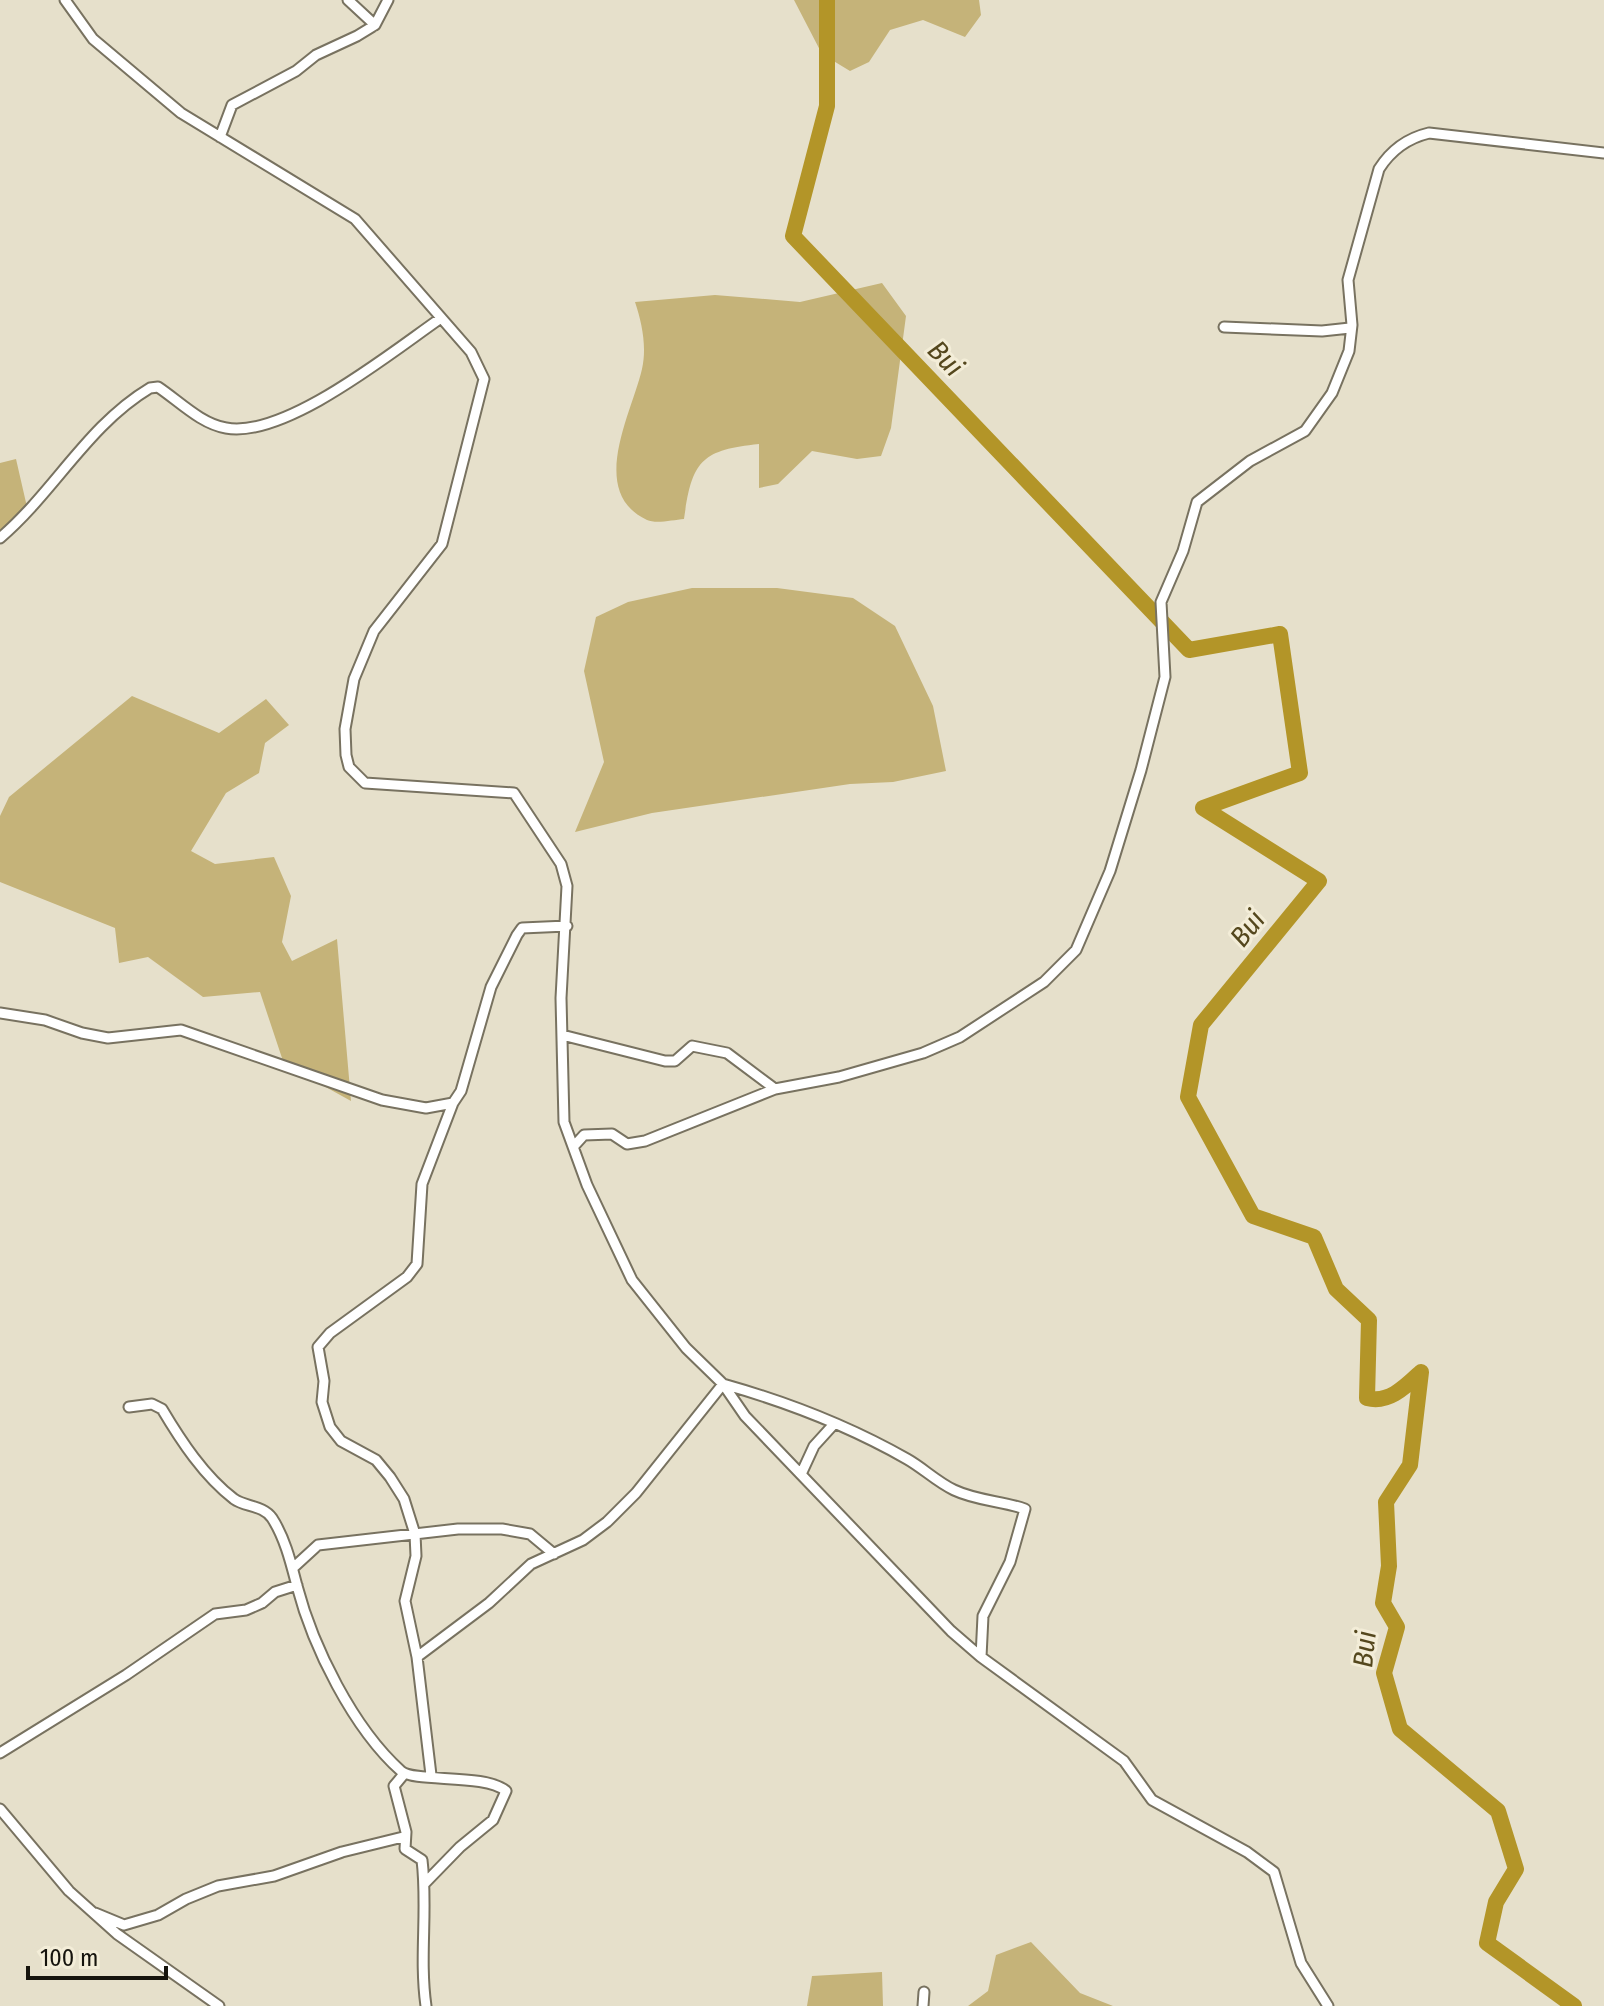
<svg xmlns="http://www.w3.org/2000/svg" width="1604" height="2006" font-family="'Fira Sans Condensed',sans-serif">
<rect width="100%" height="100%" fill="#e6e0cb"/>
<!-- green -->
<path fill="#c5b379" d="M794 0H979L981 15 965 37 923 20 890 30 869 62 850 71 822 54Z
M882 283 906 316 891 428 881 456 857 459 812 451 778 484 759 488V444C700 450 692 462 684 519 673 520 656 524 647 520 587 492 632 413 642 369 647 347 642 323 635 302L715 295 800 302Z
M16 459 27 507 0 533V463Z
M692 588H777L853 598 895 626 933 706 946 771 893 782 850 784 652 813 575 832 604 762 584 671 596 617 628 602Z
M132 696 219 733 266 699 289 725 265 743 259 773 226 793 191 851 215 864 274 857 291 896 282 942 292 961 337 939 351 1101 284 1064 260 992 203 997 148 957 119 963 115 928 0 882V816L9 797Z
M1031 1942 1080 1993 1113 2006H968L988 1991 996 1955Z
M882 1972 883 2006H807L812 1976Z"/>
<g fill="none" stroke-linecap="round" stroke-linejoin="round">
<!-- river -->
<path stroke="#b39528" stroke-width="16" d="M827 0V106L793 236 1189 650 1280 634 1300 773 1203 808 1319 881 1201 1025 1188 1097 1253 1216 1314 1237 1336 1289 1369 1320 1367 1398C1389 1404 1406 1386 1421 1372L1410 1465 1386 1502 1389 1566 1383 1603 1397 1627 1384 1673 1400 1729 1498 1811 1516 1869 1496 1902 1487 1943 1574 2006"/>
<!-- minor casing -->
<g stroke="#787260" stroke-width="13">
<path id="minor" d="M65 0 93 39 181 113 355 219 471 352 484 379 442 544 374 631 354 679 345 729 346 755 349 767 365 783 514 793 561 864 567 886 561 998 564 1122 587 1185 632 1280 686 1348 723 1384 745 1416 951 1631 981 1657 1124 1761 1152 1800 1247 1852 1274 1872 1301 1963 1328 2006
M348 0 375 25
M220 137 232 105 296 71 316 55 357 36 375 25 388 0
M1224 327 1322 331 1350 328
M0 538C54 492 88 425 150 388L158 387C179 401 201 424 226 428 285 439 393 351 441 318
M0 1013 45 1020 82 1033 108 1038 181 1030 382 1100 426 1108 453 1103 461 1091 491 987 517 935 522 928 567 926
M562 1035 665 1061H675L692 1046 727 1053 775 1089
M574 1146 584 1135 612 1134 627 1144 645 1141 775 1089 839 1077 923 1053 960 1037 1044 982 1076 950 1110 871 1141 770 1165 677 1161 602 1183 551 1197 502 1250 461 1305 431 1332 393 1349 351 1352 325 1348 280 1379 169C1391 150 1408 138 1429 133L1604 153
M129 1407 152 1404 162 1409C181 1441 204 1476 234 1499 245 1507 263 1505 272 1518 285 1538 291 1563 297 1586 313 1647 353 1728 401 1771 415 1783 485 1773 506 1791L493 1820 460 1847 425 1883
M802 1472 814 1446 834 1424
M294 1567 318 1545 458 1529H502L530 1534 554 1554
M417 1657 489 1603 531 1564 583 1540 607 1522 636 1493 723 1384C787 1402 849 1426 907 1459 923 1468 937 1482 954 1490 977 1501 1003 1501 1025 1509L1010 1562 983 1616 981 1657
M0 1753 126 1675 215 1614 246 1610 262 1603 275 1592 297 1585
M404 1774 394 1786 406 1832 405 1849 422 1860C428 1909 419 1957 426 2006
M431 1775 417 1657 405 1601 416 1556 415 1534 404 1499 390 1477 376 1460 341 1441 330 1427 322 1402 324 1381 318 1347 330 1333 407 1277 417 1264 422 1184 453 1103
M0 1809 69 1891 117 1934 219 2006
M95 1913 124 1925 158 1915 186 1899 218 1886 274 1876 342 1852 403 1837
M923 2006 924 1992"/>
</g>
<!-- minor -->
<use href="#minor" stroke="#fff" stroke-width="9"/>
</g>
<g text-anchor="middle" stroke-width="6" stroke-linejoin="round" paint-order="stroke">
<!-- water labels -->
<g font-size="28" font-style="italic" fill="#54471d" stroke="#f3edd8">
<text transform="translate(946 358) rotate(46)" y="10">Bui</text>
<text transform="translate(1247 928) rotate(-51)" y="10">Bui</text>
<text transform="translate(1364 1649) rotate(-84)" y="10">Bui</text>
</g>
</g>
<!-- scale -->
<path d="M28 1966v12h138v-12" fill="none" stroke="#16140d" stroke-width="4"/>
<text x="40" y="1966" font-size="24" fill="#16140d" stroke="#f3edd8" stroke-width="6" paint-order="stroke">100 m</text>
</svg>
